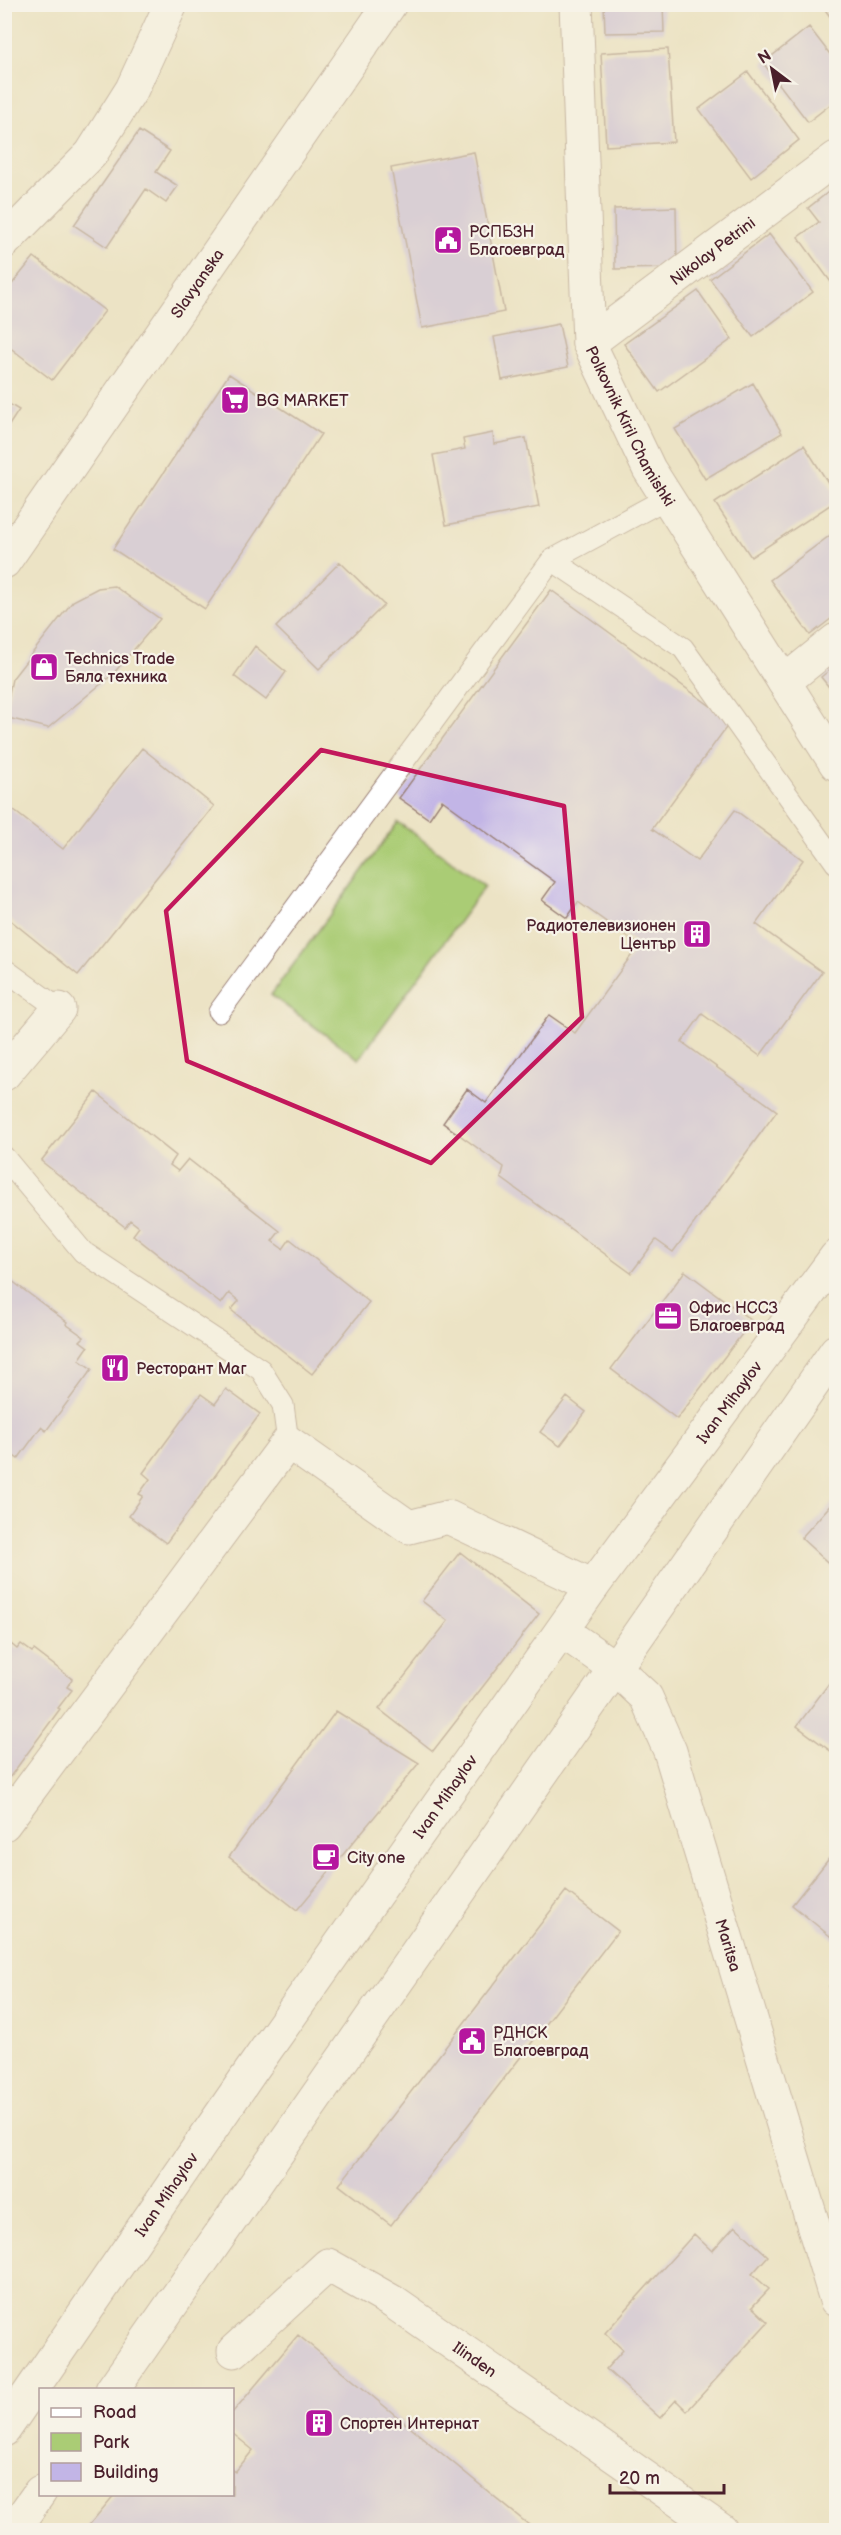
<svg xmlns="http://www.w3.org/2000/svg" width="841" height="2535" font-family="'Balsamiq Sans',sans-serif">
<rect width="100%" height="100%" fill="#f7f3e8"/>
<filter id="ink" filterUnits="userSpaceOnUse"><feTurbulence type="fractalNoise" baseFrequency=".0167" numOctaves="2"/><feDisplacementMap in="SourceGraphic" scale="12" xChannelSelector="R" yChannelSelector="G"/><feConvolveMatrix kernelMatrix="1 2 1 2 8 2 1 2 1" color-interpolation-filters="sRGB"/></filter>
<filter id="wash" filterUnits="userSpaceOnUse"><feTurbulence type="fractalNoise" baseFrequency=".008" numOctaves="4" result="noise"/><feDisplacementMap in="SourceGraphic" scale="24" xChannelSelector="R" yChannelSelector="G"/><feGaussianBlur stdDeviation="1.35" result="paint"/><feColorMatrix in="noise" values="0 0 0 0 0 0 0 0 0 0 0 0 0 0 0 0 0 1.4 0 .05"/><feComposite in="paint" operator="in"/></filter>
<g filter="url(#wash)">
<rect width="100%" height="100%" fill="#ece3c5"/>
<!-- park -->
<path fill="#aacc75" stroke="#7a7650" stroke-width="1.5" d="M398 822 485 886 359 1059 271 995Z"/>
<g id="blocks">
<!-- building -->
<path fill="#c2b5e6" d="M604 4H663L664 32 605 33Z
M821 4H836V25Z
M809 27 836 62V100L808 122 763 63Z
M668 49 674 142 606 146 601 53Z
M748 72 799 140 751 178 699 109Z
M139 131 170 151 156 172 178 186 166 203 146 189 107 247 74 225Z
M474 152 504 312 422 328 391 168Z
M836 186V289L798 237 819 222 808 208Z
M676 207 677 268 615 269 614 209Z
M769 234 813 292 753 337 710 279Z
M34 257 105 311 52 380 4 343V294Z
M698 291 732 339 659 392 624 344Z
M559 324 568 367 502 380 494 337Z
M229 374 321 434 205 609 113 549Z
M753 383 782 433 705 479 675 429Z
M4 401 19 410 4 433Z
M493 433 494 444 526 438 539 507 446 525 433 455 465 449 463 439Z
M804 445 836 495V501L751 557 715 503Z
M836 531V615L810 635 770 580Z
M340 562 384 605 319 669 276 627Z
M114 586 160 619 113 674 48 728 4 717 12 679 73 601 98 588Z
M551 590 731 721 652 829 697 861 735 810 803 860 756 924 822 972 760 1056 702 1014 682 1042 777 1111 673 1252 656 1240 631 1273 501 1178 504 1167 443 1123 467 1089 486 1103 549 1015 575 1033 639 945 578 902 567 918 542 900 555 882 442 800 429 819 399 798Z
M255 646 286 672 266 700 234 676Z
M836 665V696L821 677Z
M142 748 214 806 78 975 4 915V803L63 849Z
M96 1092 176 1156 170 1165 178 1171 188 1159 280 1231 272 1241 283 1249 290 1239 369 1302 312 1374 231 1310 239 1301 229 1293 221 1304 133 1235 139 1227 130 1220 125 1227 41 1161Z
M685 1271 752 1321 677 1419 611 1369Z
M4 1275 67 1322 66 1324 84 1337 80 1341 88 1347 79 1360 92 1369 46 1431 41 1427 18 1459 4 1449Z
M226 1389 260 1414 166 1543 129 1516 143 1496 139 1494 150 1479 143 1473 201 1394 215 1404Z
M567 1397 586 1412 560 1446 540 1432Z
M836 1499V1570L801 1538Z
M460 1552 539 1614 433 1751 379 1709 448 1621 422 1601Z
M11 1644 17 1649 21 1644 32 1652 34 1650 72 1679 67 1687 72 1690 58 1708 60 1709 4 1785V1653Z
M836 1674V1755L797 1726Z
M336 1711 419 1763 297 1910 229 1857Z
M836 1850V1941L792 1905Z
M566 1891 618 1931 391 2225 339 2185Z
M836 1984V2008L829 1986Z
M735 2226 768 2256 752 2274 769 2289 752 2307 768 2322 687 2411 676 2400 660 2418 606 2369 623 2350 605 2333 694 2234 712 2251Z
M298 2335 535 2530H85L115 2494H232V2470L235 2472 253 2450 232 2433V2413Z"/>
</g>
</g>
<g filter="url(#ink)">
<use href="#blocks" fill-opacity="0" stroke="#9b8178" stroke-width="1.5"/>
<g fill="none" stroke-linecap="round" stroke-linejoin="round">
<!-- service casing -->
<g stroke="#9b8178" stroke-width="23">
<path id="service" d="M552 560 667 498
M4 969 59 1009
M219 1012 552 560 683 648 836 863
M4 1157 83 1252 261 1370 283 1405 288 1442"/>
</g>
<!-- minor casing -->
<g stroke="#9b8178" stroke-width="35">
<g id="minor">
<path id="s1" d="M576 4 589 343 649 469 836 764"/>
<path d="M4 242 91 154 132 89 171 4"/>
<path id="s2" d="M589 343 836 158"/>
<path d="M784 682 836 640"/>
<path d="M4 1074 59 1009"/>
<path d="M4 1824 288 1442 409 1527 448 1517 593 1586"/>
<path id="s3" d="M234 2351 328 2265 393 2302 721 2530"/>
</g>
</g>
<!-- tertiary casing -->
<g stroke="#9b8178" stroke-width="35">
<g id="tertiary">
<path id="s4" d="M4 562 390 4"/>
<path id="s5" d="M562 1631 615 1668 646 1697 670 1751 836 2300"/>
<path d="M112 2390 836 1351"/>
<path id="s6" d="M4 2430 251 2071 593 1586 836 1257"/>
<path d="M13 2530 40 2492"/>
</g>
</g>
<!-- service -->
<use href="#service" stroke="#fff" stroke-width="21"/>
<!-- minor -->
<use href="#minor" stroke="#fff" stroke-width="33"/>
<!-- tertiary -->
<use href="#tertiary" stroke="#fff" stroke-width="33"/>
</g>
</g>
<!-- marked area -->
<path d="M0 0H841V2535H0ZM321 750 564 806 582 1017 431 1163 187 1061 166 911Z" fill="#ece3c5" fill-opacity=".55" fill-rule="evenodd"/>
<path fill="none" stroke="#c2185b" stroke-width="4.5" stroke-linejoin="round" d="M321 750 564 806 582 1017 431 1163 187 1061 166 911Z"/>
<!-- icons -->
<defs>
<g id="civic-square" transform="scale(1.5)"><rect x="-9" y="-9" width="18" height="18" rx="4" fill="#b5179e" stroke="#f7f3e8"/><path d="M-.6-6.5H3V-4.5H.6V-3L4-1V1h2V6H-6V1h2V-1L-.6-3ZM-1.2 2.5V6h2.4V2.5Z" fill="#fff"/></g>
<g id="supermarket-square" transform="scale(1.5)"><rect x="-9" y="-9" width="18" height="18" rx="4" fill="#b5179e" stroke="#f7f3e8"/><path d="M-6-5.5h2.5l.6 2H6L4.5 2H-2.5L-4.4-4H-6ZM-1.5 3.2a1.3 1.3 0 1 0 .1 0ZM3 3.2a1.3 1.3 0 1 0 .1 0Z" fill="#fff"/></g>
<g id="shop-square" transform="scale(1.5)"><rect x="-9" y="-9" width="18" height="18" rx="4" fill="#b5179e" stroke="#f7f3e8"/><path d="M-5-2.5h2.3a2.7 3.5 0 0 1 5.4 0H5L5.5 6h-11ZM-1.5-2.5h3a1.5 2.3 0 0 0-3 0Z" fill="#fff"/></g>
<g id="building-square" transform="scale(1.5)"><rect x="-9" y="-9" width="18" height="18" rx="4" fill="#b5179e" stroke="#f7f3e8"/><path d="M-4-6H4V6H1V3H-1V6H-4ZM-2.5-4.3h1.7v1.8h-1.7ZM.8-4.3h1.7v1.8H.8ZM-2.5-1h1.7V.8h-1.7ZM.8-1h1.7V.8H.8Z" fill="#fff"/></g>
<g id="office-square" transform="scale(1.5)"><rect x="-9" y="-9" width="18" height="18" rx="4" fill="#b5179e" stroke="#f7f3e8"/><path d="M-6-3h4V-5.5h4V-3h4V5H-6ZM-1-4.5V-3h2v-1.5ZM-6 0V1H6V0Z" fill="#fff"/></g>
<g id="restaurant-square" transform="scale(1.5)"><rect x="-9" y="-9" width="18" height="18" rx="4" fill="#b5179e" stroke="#f7f3e8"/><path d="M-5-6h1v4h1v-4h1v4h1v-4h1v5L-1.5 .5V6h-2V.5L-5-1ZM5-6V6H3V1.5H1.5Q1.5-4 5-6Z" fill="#fff"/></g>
<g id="cafe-square" transform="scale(1.5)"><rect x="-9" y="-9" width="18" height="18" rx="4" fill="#b5179e" stroke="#f7f3e8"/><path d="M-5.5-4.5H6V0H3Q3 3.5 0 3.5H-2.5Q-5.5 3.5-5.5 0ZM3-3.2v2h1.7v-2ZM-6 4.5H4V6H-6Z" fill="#fff"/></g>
</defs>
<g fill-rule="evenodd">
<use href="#civic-square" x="448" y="240"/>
<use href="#supermarket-square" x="235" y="400"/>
<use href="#shop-square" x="44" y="667"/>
<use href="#building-square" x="697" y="934"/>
<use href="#office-square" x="668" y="1316"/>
<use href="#restaurant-square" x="115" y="1368"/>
<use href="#cafe-square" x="326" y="1857"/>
<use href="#civic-square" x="472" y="2041"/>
<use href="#building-square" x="319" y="2423"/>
</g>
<g text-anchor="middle" stroke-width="4.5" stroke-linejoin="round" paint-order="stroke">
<!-- poi labels -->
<g font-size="16" fill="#4a1f2b" stroke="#f7f3e8" text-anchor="start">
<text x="469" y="237">РСПБЗН<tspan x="469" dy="18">Благоевград</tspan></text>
<text x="256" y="406">BG MARKET</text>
<text x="65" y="664">Technics Trade<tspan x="65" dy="18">Бяла техника</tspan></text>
<text x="676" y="931" text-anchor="end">Радиотелевизионен<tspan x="676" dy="18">Център</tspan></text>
<text x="689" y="1313">Офис НССЗ<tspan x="689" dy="18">Благоевград</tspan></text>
<text x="136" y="1374">Ресторант Маг</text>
<text x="347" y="1863">City one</text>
<text x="493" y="2038">РДНСК<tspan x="493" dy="18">Благоевград</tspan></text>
<text x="340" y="2429">Спортен Интернат</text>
</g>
<!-- street labels -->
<g font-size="16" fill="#4a1f2b" stroke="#f7f3e8">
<text dy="6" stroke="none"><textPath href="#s2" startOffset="154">Nikolay Petrini</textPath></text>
<text dy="6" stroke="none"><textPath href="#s4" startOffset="339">Slavyanska</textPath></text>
<text dy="6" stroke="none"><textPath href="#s1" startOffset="432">Polkovnik Kiril Chamishki</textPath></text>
<text dy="6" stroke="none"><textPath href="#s6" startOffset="1258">Ivan Mihaylov</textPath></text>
<text dy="6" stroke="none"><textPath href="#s6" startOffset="772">Ivan Mihaylov</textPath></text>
<text dy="6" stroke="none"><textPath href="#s5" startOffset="369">Maritsa</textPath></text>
<text dy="6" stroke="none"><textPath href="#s6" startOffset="286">Ivan Mihaylov</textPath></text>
<text dy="6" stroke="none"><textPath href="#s3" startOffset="302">Ilinden</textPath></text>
</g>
</g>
<!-- margin -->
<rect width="841" height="2535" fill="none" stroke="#f7f3e8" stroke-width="24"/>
<!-- legend -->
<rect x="39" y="2388" width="195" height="108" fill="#f7f3e8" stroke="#b29e9c" stroke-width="1.5"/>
<rect x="51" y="2408" width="30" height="9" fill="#ffffff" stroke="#b29e9c" stroke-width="1.5"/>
<text x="93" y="2418" font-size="18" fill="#4a1f2b">Road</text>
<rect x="51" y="2433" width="30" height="18" fill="#aacc75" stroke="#b29e9c" stroke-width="1.5"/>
<text x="93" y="2448" font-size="18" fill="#4a1f2b">Park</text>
<rect x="51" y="2463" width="30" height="18" fill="#c2b5e6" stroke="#b29e9c" stroke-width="1.5"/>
<text x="93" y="2478" font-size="18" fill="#4a1f2b">Building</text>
<!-- north arrow -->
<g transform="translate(772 69) rotate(328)" stroke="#f7f3e8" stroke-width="4.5" paint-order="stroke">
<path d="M0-4.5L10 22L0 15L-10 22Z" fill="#4a1f2b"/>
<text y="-9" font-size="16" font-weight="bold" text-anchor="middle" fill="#4a1f2b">N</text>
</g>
<!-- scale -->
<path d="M610 2484v9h114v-9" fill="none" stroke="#4a1f2b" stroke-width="3"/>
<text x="619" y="2484" font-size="18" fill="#4a1f2b" stroke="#f7f3e8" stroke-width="4.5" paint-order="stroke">20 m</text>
</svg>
